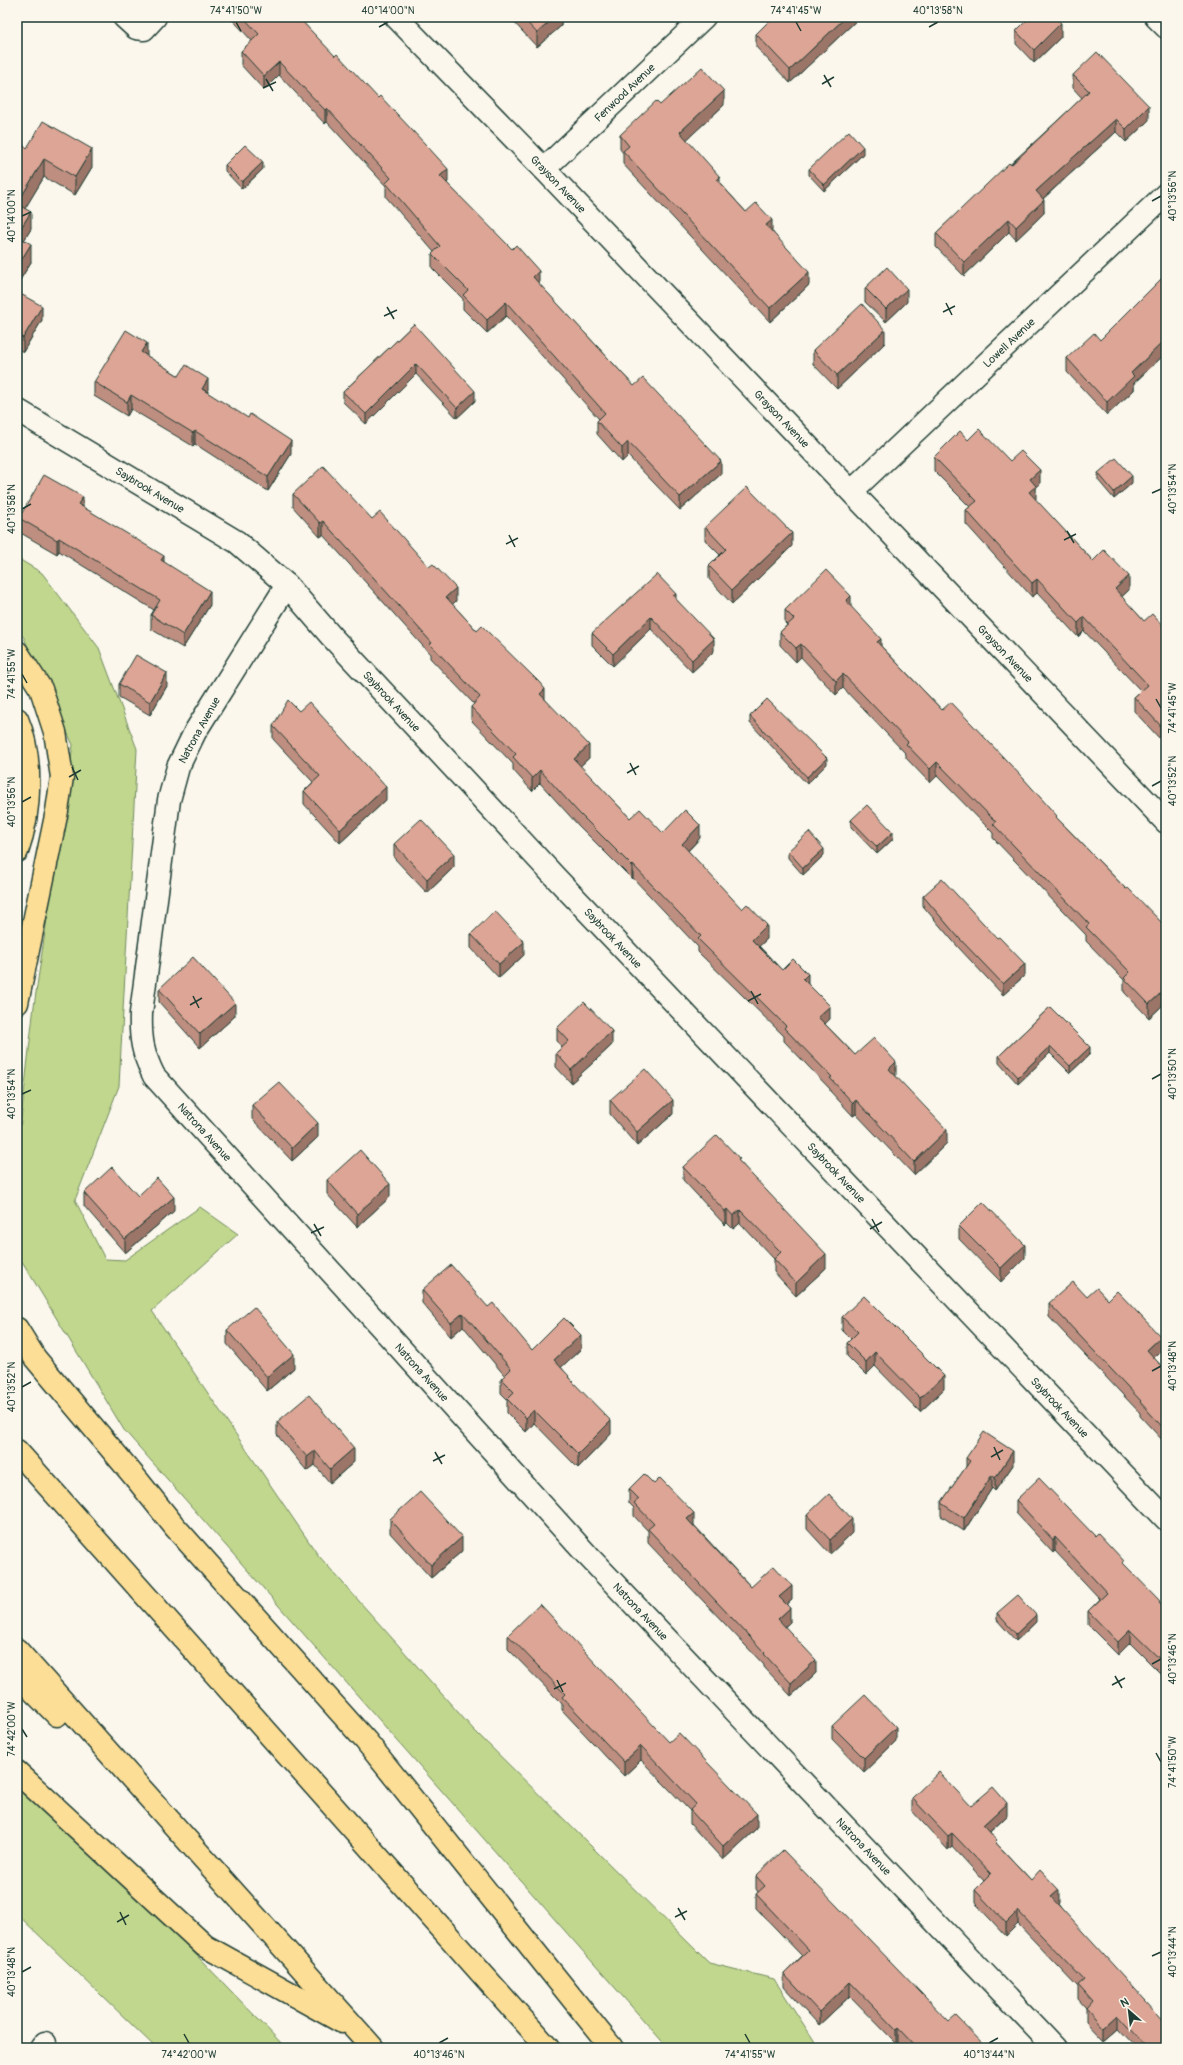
<svg xmlns="http://www.w3.org/2000/svg" width="1183" height="2065" font-family="Pangolin,sans-serif">
<rect width="100%" height="100%" fill="#fbf7ec"/>
<filter id="ink" filterUnits="userSpaceOnUse"><feTurbulence type="fractalNoise" baseFrequency=".025" numOctaves="2"/><feDisplacementMap in="SourceGraphic" scale="8" xChannelSelector="R" yChannelSelector="G"/><feConvolveMatrix kernelMatrix="1 2 1 2 8 2 1 2 1" color-interpolation-filters="sRGB"/></filter>
<g filter="url(#ink)">
<!-- green -->
<path fill="#c1d78d" stroke="#708a60" d="M17 558 42 573 99 648 137 749 119 1086 75 1200 105 1259 125 1260 200 1207 238 1234 152 1311 318 1555 473 1729 709 1963 774 1979 819 2048H668L124 1430 17 1253V1155L34 1006 73 745 23 636 17 631Z
M17 1789 91 1846 286 2048H156L17 1914Z"/>
<g fill="none" stroke-linecap="round" stroke-linejoin="round">
<!-- minor casing -->
<g stroke="#1f3d34" stroke-width="25">
<g id="minor">
<path d="M124 17 136 28 144 29 155 17"/>
<path id="s1" d="M396 17 544 169 1166 822"/>
<path d="M1156 17 1166 27"/>
<path id="s2" d="M544 169 704 17"/>
<path id="s3" d="M17 410 237 542 287 585 331 636 556 878 1166 1519"/>
<path id="s4" d="M852 491 1166 194"/>
<path id="s5" d="M287 585 195 732 178 767 169 800 141 1013C140 1039 143 1054 154 1076L588 1556 1055 2048"/>
<path d="M41 2048 45 2043"/>
</g>
</g>
<!-- highway casing -->
<g stroke="#1f3d34" stroke-width="25">
<path id="highway" d="M17 652 41 689 55 732 62 777 57 811 17 1003
M17 719C33 757 31 812 17 851
M17 1329 35 1358 139 1482 175 1527 366 1741 612 2048
M17 1451 548 2048
M17 1650 373 2048
M17 1675 57 1715
M17 1772 205 1946 342 2022"/>
</g>
<!-- minor -->
<use href="#minor" stroke="#fbf7ec" stroke-width="22"/>
<!-- highway -->
<use href="#highway" stroke="#fdde96" stroke-width="22"/>
</g>
<!-- wall -->
<path fill="#be8e80" stroke="#1f3d34" d="M230 17H298L448 182 447 183 539 284 634 386 721 474 680 510 628 456 622 462 597 434V421L599 419 506 316 487 333 463 309V299L432 268V254L434 252 386 197V186L327 122 325 124 279 75 264 90 241 65V51L252 41Z
M509 17H561V26L537 47Z
M860 17 790 83 756 47V34Z
M1016 31 1061 37 1034 63 1016 44Z
M1073 75 1149 120 1126 142 1116 132 1043 199 1044 213 1016 240 1009 232 964 276 936 247V233L1082 98 1073 88Z
M660 105H724L686 140 720 183 746 212 772 231 809 285 770 322 623 164V153L620 149V135Z
M17 142 27 148 92 167 75 195 44 177 25 208 31 229 24 240 31 262 17 285Z
M863 154 824 191 809 175V169Z
M225 165 263 169 242 189 225 171Z
M1166 274V353L1134 383V390L1107 415 1067 372V358L1100 340Z
M865 288 907 302 886 322 865 302Z
M17 292 42 320 23 352 17 348Z
M414 324 475 401 457 418 416 374 366 424 343 402V392Z
M885 343 837 389 813 364V350Z
M147 356 179 376 208 393 291 454 268 491 195 444 193 446 131 409 127 416 94 396V382Z
M968 440 1010 461 1040 484 1036 488 1035 500 1093 561 1129 590 1121 597 1144 621 1166 629V733L1160 739 1134 711V697L1141 691 1084 631 1078 637 1037 593 1032 597 966 524V510L970 507 934 471V457Z
M1098 473 1132 483 1114 499 1098 480Z
M293 494 372 519 456 601 452 604 477 631 545 699 589 758 580 766 630 818 663 833 700 838 688 851 767 939 759 946 782 970 808 984 830 1019 825 1024 855 1055 896 1076V1077L947 1143 914 1175 856 1114 853 1116 830 1091V1089L784 1041V1036L698 952V947L633 878 632 879 578 825 540 783 532 791 513 770V764L471 720V707L474 704 430 658V654L323 535 320 537 293 507Z
M83 507 164 562 210 605 183 648 151 629V615L154 610 59 551 57 554 19 532V518Z
M705 527 792 546 732 604 709 579V566L720 555 705 540Z
M676 599 714 651 692 672 651 629 613 666 592 645V633Z
M851 607 881 646 942 710 1057 818 1126 889 1166 927V1010L1162 1006 1149 1018 1124 992V980L1086 941V935L993 838V833L937 776 930 783 906 758V754L843 688 836 695 801 657 796 662 780 645V632L787 625 785 623V610Z
M119 684 167 686 150 715 119 697Z
M299 711 386 800 340 843 304 804V791L313 782 273 739V726Z
M750 716 827 764 807 784 750 723Z
M851 820 893 839 877 854 851 827Z
M394 844 454 867 427 893 394 858Z
M788 851 824 855 803 875 788 858Z
M923 896 1025 975 1003 995 958 947 923 906Z
M471 934 524 955 499 978 471 948Z
M159 989 235 1016 200 1048 159 1002Z
M1050 1007 1090 1054 1070 1073 1050 1053 1018 1084 999 1063V1056Z
M557 1028 612 1045 571 1083 556 1067V1053L562 1047 557 1041Z
M610 1100 673 1114 637 1146 610 1114Z
M252 1105 318 1137 292 1161 252 1119Z
M740 1162 826 1268 796 1296 774 1272V1259L740 1223 733 1229 727 1223 725 1225 683 1180V1167Z
M327 1180 390 1197 357 1227 327 1194Z
M84 1193 174 1211 125 1253 84 1206Z
M959 1226 1025 1258 1001 1282 959 1239Z
M422 1290 488 1307 532 1350 581 1349 561 1367 611 1434 578 1468 534 1423 526 1432 507 1413V1399L501 1393V1379L505 1376 463 1326 451 1337 422 1303Z
M1087 1297 1108 1300 1161 1351 1154 1358 1166 1371V1444L1140 1416V1413L1049 1317V1303Z
M842 1317 944 1389 920 1412 875 1366 866 1375 847 1356V1343L851 1339 842 1330Z
M227 1330 294 1368 267 1391 227 1344Z
M277 1422 354 1462 330 1483 315 1465 307 1471 277 1435Z
M966 1458 1013 1465 995 1491 992 1488 964 1531 941 1516V1503L966 1467Z
M629 1489 694 1525 751 1587 792 1600 786 1605 790 1622 784 1627 816 1673 791 1696 764 1667V1665L648 1543V1531L634 1516V1508L629 1503Z
M1016 1500 1095 1536 1124 1565 1166 1609V1679L1130 1643 1118 1655 1088 1625V1611L1100 1599 1055 1551 1053 1553 1016 1513Z
M807 1515 852 1533 830 1554 807 1529Z
M390 1519 462 1551 431 1578 390 1533Z
M997 1613 1036 1622 1016 1641 997 1620Z
M508 1635 669 1742 757 1828 723 1860 690 1824V1811L641 1760 624 1776 562 1710V1704L508 1649Z
M832 1726 896 1741 864 1772 832 1739Z
M912 1798 971 1806 1007 1816 990 1832 997 1844 1031 1880 1059 1903 1058 1904 1166 2048H1136L1118 2029 1104 2041 1086 2022V2008L1078 1999V1987L1018 1924 1006 1936 975 1903V1890L984 1881 952 1846 948 1850 912 1811Z
M756 1876 949 2022 987 2048H904L898 2042 896 2043 850 1996 819 2025 784 1987V1974L802 1956 756 1908V1894L758 1892 756 1889Z"/>
<!-- shaded-wall -->
<path fill="#9b7468" stroke="#1f3d34" d="M555 17H561V26L537 47V33Z
M846 17H860L790 83V70Z
M1061 23V37L1034 63V50Z
M279 62V75L264 90V76Z
M724 91V105L680 146V132Z
M1149 106V120L1126 142V129Z
M327 108V122L325 124V110Z
M1116 119V132L1036 205V191Z
M863 147V154L824 191V185Z
M92 149V167L75 195V177Z
M44 159V177L17 222V204Z
M263 162V169L242 189V182Z
M448 169V182L440 189V176Z
M720 177V191L717 180Z
M1044 200V213L1016 240V227Z
M31 212V229L17 252V234Z
M1009 219V232L964 276V262Z
M772 220V234L766 225Z
M31 244V262L17 285V267Z
M539 271V284L533 277Z
M809 272V285L770 322V308Z
M907 289V302L886 322V309Z
M506 302V316L487 333V320Z
M42 306V320L23 352V338Z
M885 330V343L837 389V375Z
M1166 339V353L1134 383V390L1107 415V402L1131 373Z
M147 343V356L141 352Z
M416 364V374L366 424V414Z
M208 379V392L202 389Z
M475 391V401L457 418V408Z
M131 395V409L127 416V402Z
M195 431V444L193 446V433Z
M291 441V454L268 491V477Z
M628 442V456L622 462V448Z
M721 461V474L680 510V497Z
M1040 470V484L1036 488V499L1029 506V492L1030 479Z
M1132 476V483L1114 499V492Z
M83 497V511L78 504Z
M323 521V535L320 537V523Z
M792 533V546L732 604V590Z
M59 538V551L57 554V540Z
M164 556V569L161 560Z
M1129 576V590L1115 603V589Z
M1037 579V593L1032 597V583Z
M456 588V601L446 611V597Z
M210 591V605L183 648V635Z
M676 594V605L673 596Z
M851 596V610L846 601Z
M651 617V629L613 666V654Z
M1084 617V631L1078 637V623Z
M714 639V651L692 672V660Z
M881 639V653L877 642Z
M801 644V657L796 662V648Z
M167 673V686L150 715V702Z
M843 674V688L836 695V681Z
M545 689V703L540 694Z
M1166 719V733L1160 739V725Z
M589 745V758L574 772V759Z
M827 758V764L807 784V777Z
M937 762V776L930 783V769Z
M540 770V783L532 791V778Z
M386 787V800L340 843V830Z
M700 825V838L682 857V844Z
M893 832V839L877 854V847Z
M824 849V855L803 875V868Z
M454 854V867L427 893V879Z
M633 865V878L632 879V866Z
M767 925V939L752 953V940Z
M524 942V955L499 978V964Z
M1025 964V975L1003 995V984Z
M808 974V987L803 979Z
M1162 992V1006L1149 1018V1004Z
M235 1003V1016L200 1048V1034Z
M830 1006V1019L818 1031V1017Z
M612 1031V1045L571 1083V1070Z
M1050 1046V1053L1018 1084V1077Z
M1090 1047V1054L1070 1073V1066Z
M896 1062V1076L889 1083V1069Z
M673 1100V1114L637 1146V1132Z
M856 1100V1114L853 1116V1103Z
M318 1123V1137L292 1161V1148Z
M947 1130V1143L914 1175V1162Z
M390 1184V1197L357 1227V1214Z
M174 1197V1211L125 1253V1239Z
M727 1209V1223L725 1225V1211Z
M740 1210V1223L733 1229V1216Z
M1025 1245V1258L1001 1282V1268Z
M826 1254V1268L796 1296V1283Z
M463 1313V1326L451 1337V1323Z
M581 1335V1349L554 1374V1360Z
M1161 1337V1351L1147 1364V1350Z
M875 1352V1366L866 1375V1362Z
M294 1354V1368L267 1391V1377Z
M944 1376V1389L920 1412V1398Z
M534 1410V1423L526 1432V1418Z
M611 1421V1434L578 1468V1454Z
M354 1448V1462L330 1483V1469Z
M315 1451V1465L307 1471V1457Z
M1013 1451V1465L995 1491V1478Z
M992 1475V1488L964 1531V1518Z
M694 1513V1526L687 1519Z
M852 1519V1533L830 1554V1540Z
M462 1537V1551L431 1578V1565Z
M1055 1537V1551L1053 1553V1540Z
M792 1586V1600L779 1611V1597Z
M790 1608V1622L778 1633V1619Z
M1036 1615V1622L1016 1641V1634Z
M1130 1630V1643L1118 1655V1642Z
M816 1660V1673L791 1696V1683Z
M896 1727V1741L864 1772V1758Z
M641 1746V1760L624 1776V1762Z
M1007 1803V1816L983 1838V1825Z
M757 1814V1828L723 1860V1846Z
M952 1833V1846L948 1850V1836Z
M1059 1890V1903L1051 1910V1897Z
M1018 1911V1924L1006 1936V1923Z
M850 1982V1996L819 2025V2012Z
M1118 2015V2029L1104 2041V2028Z
M898 2028V2042L896 2043V2030Z"/>
<!-- building -->
<path fill="#dda595" stroke="#1f3d34" d="M243 17H298L335 56 337 54 378 98 380 96 427 146 448 169 440 176 512 249 516 245 539 271 533 277 634 386 643 378 721 461 680 497 628 442 622 448 597 421 605 413 506 302 487 320 463 295 468 290 432 254 440 246 386 183 391 178 327 108 325 110 279 62 264 76 241 51 259 34Z
M522 17H555L537 33Z
M773 17H846L790 70 756 34Z
M1030 17H1055L1061 23 1034 50 1016 31Z
M1097 52 1149 106 1126 129 1116 119 1036 191 1044 200 1016 227 1009 219 964 262 936 233 1009 163 1011 165 1089 91 1073 75Z
M702 67 724 91 680 132 720 177 717 180 746 212 756 203 772 220 766 225 809 272 770 308 623 151 629 146 620 135 656 101 660 105Z
M43 121 92 149 75 177 44 159 17 204 31 212 17 234V142L27 148Z
M849 131 863 147 824 185 809 169Z
M245 145 263 162 242 182 225 165Z
M17 236 31 244 17 267Z
M887 267 907 289 886 309 865 288Z
M1166 274V339L1131 373 1134 376 1107 402 1067 358 1094 333 1100 340Z
M17 292 42 306 23 338 17 335Z
M862 304 885 330 837 375 813 350Z
M414 324 475 391 457 408 416 364 366 414 343 392Z
M126 330 147 343 141 352 179 376 186 365 208 379 202 389 248 418 250 414 291 441 268 477 195 431 193 433 131 395 127 402 94 382Z
M979 429 1010 461 1021 451 1040 470 1030 479 1036 486 1029 492 1093 561 1104 550 1129 576 1115 589 1144 621 1152 614 1166 629V719L1160 725 1134 697 1148 685 1084 617 1078 623 1037 579 1032 583 966 510 977 501 934 457 960 431 968 440Z
M1116 458 1132 476 1114 492 1098 473Z
M323 466 372 519 380 512 429 567 433 564 456 588 446 597 477 631 482 626 539 682 545 689 540 694 589 745 574 759 630 818 640 809 663 833 685 810 700 825 682 844 742 909 747 904 767 925 752 940 782 970 793 959 808 974 803 979 830 1006 818 1017 855 1055 874 1038 896 1062 889 1069 947 1130 914 1162 856 1100 853 1103 830 1078 832 1077 784 1028 786 1026 698 939 701 936 633 865 632 866 578 812 540 770 532 778 513 757 516 754 471 707 480 697 430 644 432 643 323 521 320 523 293 494Z
M44 475 83 497 78 504 164 556 161 560 210 591 183 635 151 615 160 600 59 538 57 540 19 518Z
M747 487 792 533 732 590 709 566 726 549 705 527Z
M826 570 851 596 846 601 881 639 877 642 942 710 951 702 1023 778 1057 816 1056 817 1126 889 1128 888 1166 927V997L1162 992 1149 1004 1124 978 1130 972 1086 927 1089 924 993 824 996 822 937 762 930 769 906 744 908 742 843 674 836 681 801 644 796 648 780 632 794 619 785 610Z
M657 574 676 594 673 596 714 639 692 660 651 617 613 654 592 633Z
M136 655 167 673 150 702 119 684Z
M767 699 827 758 807 777 750 716Z
M288 700 299 711 309 702 386 787 340 830 304 791 320 776 273 726Z
M867 805 893 832 877 847 851 820Z
M421 819 454 854 427 879 394 844Z
M809 832 824 849 803 868 788 851Z
M942 879 997 938 999 937 1025 964 1003 984 958 937 923 896Z
M495 911 524 942 499 964 471 934Z
M193 957 235 1003 200 1034 159 989Z
M584 1002 612 1031 571 1070 556 1053 569 1041 557 1028Z
M1050 1007 1090 1047 1070 1066 1050 1046 1018 1077 999 1056Z
M645 1069 673 1100 637 1132 610 1100Z
M279 1082 318 1123 292 1148 252 1105Z
M717 1135 740 1159 738 1160 826 1254 796 1283 774 1259 781 1252 740 1210 733 1216 727 1209 725 1211 683 1167Z
M360 1150 390 1184 357 1214 327 1180Z
M112 1167 138 1196 157 1178 174 1197 125 1239 84 1193Z
M983 1202 1025 1245 1001 1268 959 1226Z
M451 1265 488 1307 493 1303 532 1350 564 1318 581 1335 554 1360 569 1376 568 1377 611 1421 578 1454 534 1410 526 1418 507 1399 514 1392 501 1379 511 1369 463 1313 451 1323 422 1290Z
M1073 1282 1087 1297 1097 1288 1108 1300 1117 1291 1161 1337 1147 1350 1166 1371V1431L1140 1402 1141 1401 1049 1303Z
M864 1296 944 1376 920 1398 875 1352 866 1362 847 1343 858 1332 842 1317Z
M254 1307 294 1354 267 1377 227 1330Z
M309 1395 354 1448 330 1469 315 1451 307 1457 277 1422Z
M984 1432 1013 1451 995 1478 992 1475 964 1518 941 1503 970 1461 966 1458Z
M644 1474 654 1484 660 1478 694 1513 687 1519 751 1587 774 1566 792 1586 779 1597 790 1608 778 1619 816 1660 791 1683 764 1654 765 1653 648 1529 654 1524 634 1503 639 1499 629 1489Z
M1039 1478 1095 1536 1098 1533 1124 1561 1123 1563 1160 1601 1159 1602 1166 1609V1665L1130 1630 1118 1642 1088 1611 1107 1593 1055 1537 1053 1540 1016 1500Z
M420 1492 462 1537 431 1565 390 1519Z
M829 1494 852 1519 830 1540 807 1515Z
M1018 1595 1036 1615 1016 1634 997 1613Z
M540 1604 669 1742 679 1733 757 1814 723 1846 690 1810 696 1804 641 1746 624 1762 562 1697 565 1694 508 1635Z
M865 1695 896 1727 864 1758 832 1726Z
M939 1772 971 1806 993 1787 1007 1803 983 1825 997 1840 995 1842 1031 1880 1040 1870 1059 1890 1051 1897 1166 2023V2048H1148L1118 2015 1104 2028 1086 2008 1092 2001 1078 1985 1084 1980 1018 1911 1006 1923 975 1890 991 1874 952 1833 948 1836 912 1798Z
M783 1850 949 2022 956 2016 987 2048H917L898 2028 896 2030 850 1982 819 2012 784 1974 809 1950 756 1894 765 1886 756 1876Z"/>
</g>
<!-- ticks -->
<path fill="none" stroke="#1f3d34" stroke-width="1.5" d="M236 22 241 31M796 22 801 31M379 27 388 22M929 27 938 22M824 75 831 87M266 79 273 91M822 84 834 77M263 88 276 82M1152 201 1161 196M22 216 31 212M946 303 952 315M387 307 394 319M943 312 955 306M384 316 397 310M1152 493 1161 489M22 509 31 504M1067 531 1074 543M509 535 515 547M1064 540 1076 534M506 544 518 538M22 674 27 683M1156 699 1161 708M630 763 636 775M72 767 78 780M627 773 639 766M69 777 81 770M1152 786 1161 781M22 802 31 797M751 991 758 1004M193 996 199 1008M748 1001 761 994M190 1005 202 998M1152 1079 1161 1074M22 1094 31 1090M872 1219 879 1232M314 1224 321 1236M870 1229 882 1222M311 1233 324 1227M1152 1371 1161 1366M22 1387 31 1382M994 1447 1000 1460M435 1452 442 1464M991 1457 1003 1450M433 1461 445 1455M1152 1664 1161 1659M1115 1676 1122 1688M557 1680 563 1692M1112 1685 1125 1678M554 1689 566 1683M22 1729 27 1737M1156 1753 1161 1762M678 1908 685 1920M120 1912 126 1925M675 1917 687 1911M117 1922 129 1915M1152 1956 1161 1952M22 1972 31 1967M184 2034 189 2043M745 2034 750 2043M439 2043 448 2038M989 2043 998 2038"/>
<g text-anchor="middle" stroke-width="3" stroke-linejoin="round" paint-order="stroke">
<!-- street labels -->
<g font-size="11" fill="#1f3d34" stroke="#fbf7ec">
<text dy="4" stroke="none"><textPath href="#s2" startOffset="111">Fenwood Avenue</textPath></text>
<text dy="4" stroke="none"><textPath href="#s1" startOffset="233">Grayson Avenue</textPath></text>
<text dy="4" stroke="none"><textPath href="#s4" startOffset="216">Lowell Avenue</textPath></text>
<text dy="4" stroke="none"><textPath href="#s1" startOffset="557">Grayson Avenue</textPath></text>
<text dy="4" stroke="none"><textPath href="#s3" startOffset="155">Saybrook Avenue</textPath></text>
<text dy="4" stroke="none"><textPath href="#s1" startOffset="881">Grayson Avenue</textPath></text>
<text dy="4" stroke="none"><textPath href="#s3" startOffset="479">Saybrook Avenue</textPath></text>
<text transform="translate(199 730) rotate(-61)" y="4">Natrona Avenue</text>
<text dy="4" stroke="none"><textPath href="#s3" startOffset="803">Saybrook Avenue</textPath></text>
<text dy="4" stroke="none"><textPath href="#s5" startOffset="602">Natrona Avenue</textPath></text>
<text dy="4" stroke="none"><textPath href="#s3" startOffset="1127">Saybrook Avenue</textPath></text>
<text dy="4" stroke="none"><textPath href="#s5" startOffset="926">Natrona Avenue</textPath></text>
<text dy="4" stroke="none"><textPath href="#s3" startOffset="1451">Saybrook Avenue</textPath></text>
<text dy="4" stroke="none"><textPath href="#s5" startOffset="1250">Natrona Avenue</textPath></text>
<text dy="4" stroke="none"><textPath href="#s5" startOffset="1574">Natrona Avenue</textPath></text>
</g>
</g>
<!-- margin -->
<rect width="1183" height="2065" fill="none" stroke="#fbf7ec" stroke-width="44"/>
<!-- north arrow -->
<g transform="translate(1129 2011) rotate(332)" stroke="#fbf7ec" stroke-width="3" paint-order="stroke">
<path d="M0-3L7 15L0 10L-7 15Z" fill="#1f3d34"/>
<text y="-6" font-size="11" font-weight="bold" text-anchor="middle" fill="#1f3d34">N</text>
</g>
<rect x="22" y="22" width="1139" height="2021" fill="none" stroke="#1f3d34" stroke-width="1.5"/>
<g font-size="10" text-anchor="middle" fill="#1f3d34">
<text x="236" y="14">74°41'50"W</text>
<text x="388" y="14">40°14'00"N</text>
<text x="796" y="14">74°41'45"W</text>
<text x="938" y="14">40°13'58"N</text>
<text transform="translate(1172 196) rotate(-90)" y="4">40°13'56"N</text>
<text transform="translate(11 216) rotate(-90)" y="4">40°14'00"N</text>
<text transform="translate(1172 489) rotate(-90)" y="4">40°13'54"N</text>
<text transform="translate(11 509) rotate(-90)" y="4">40°13'58"N</text>
<text transform="translate(11 674) rotate(-90)" y="4">74°41'55"W</text>
<text transform="translate(1172 708) rotate(-90)" y="4">74°41'45"W</text>
<text transform="translate(1172 781) rotate(-90)" y="4">40°13'52"N</text>
<text transform="translate(11 802) rotate(-90)" y="4">40°13'56"N</text>
<text transform="translate(1172 1074) rotate(-90)" y="4">40°13'50"N</text>
<text transform="translate(11 1094) rotate(-90)" y="4">40°13'54"N</text>
<text transform="translate(1172 1366) rotate(-90)" y="4">40°13'48"N</text>
<text transform="translate(11 1387) rotate(-90)" y="4">40°13'52"N</text>
<text transform="translate(1172 1659) rotate(-90)" y="4">40°13'46"N</text>
<text transform="translate(11 1729) rotate(-90)" y="4">74°42'00"W</text>
<text transform="translate(1172 1762) rotate(-90)" y="4">74°41'50"W</text>
<text transform="translate(1172 1952) rotate(-90)" y="4">40°13'44"N</text>
<text transform="translate(11 1972) rotate(-90)" y="4">40°13'48"N</text>
<text x="189" y="2058">74°42'00"W</text>
<text x="439" y="2058">40°13'46"N</text>
<text x="750" y="2058">74°41'55"W</text>
<text x="989" y="2058">40°13'44"N</text>
</g>
</svg>
